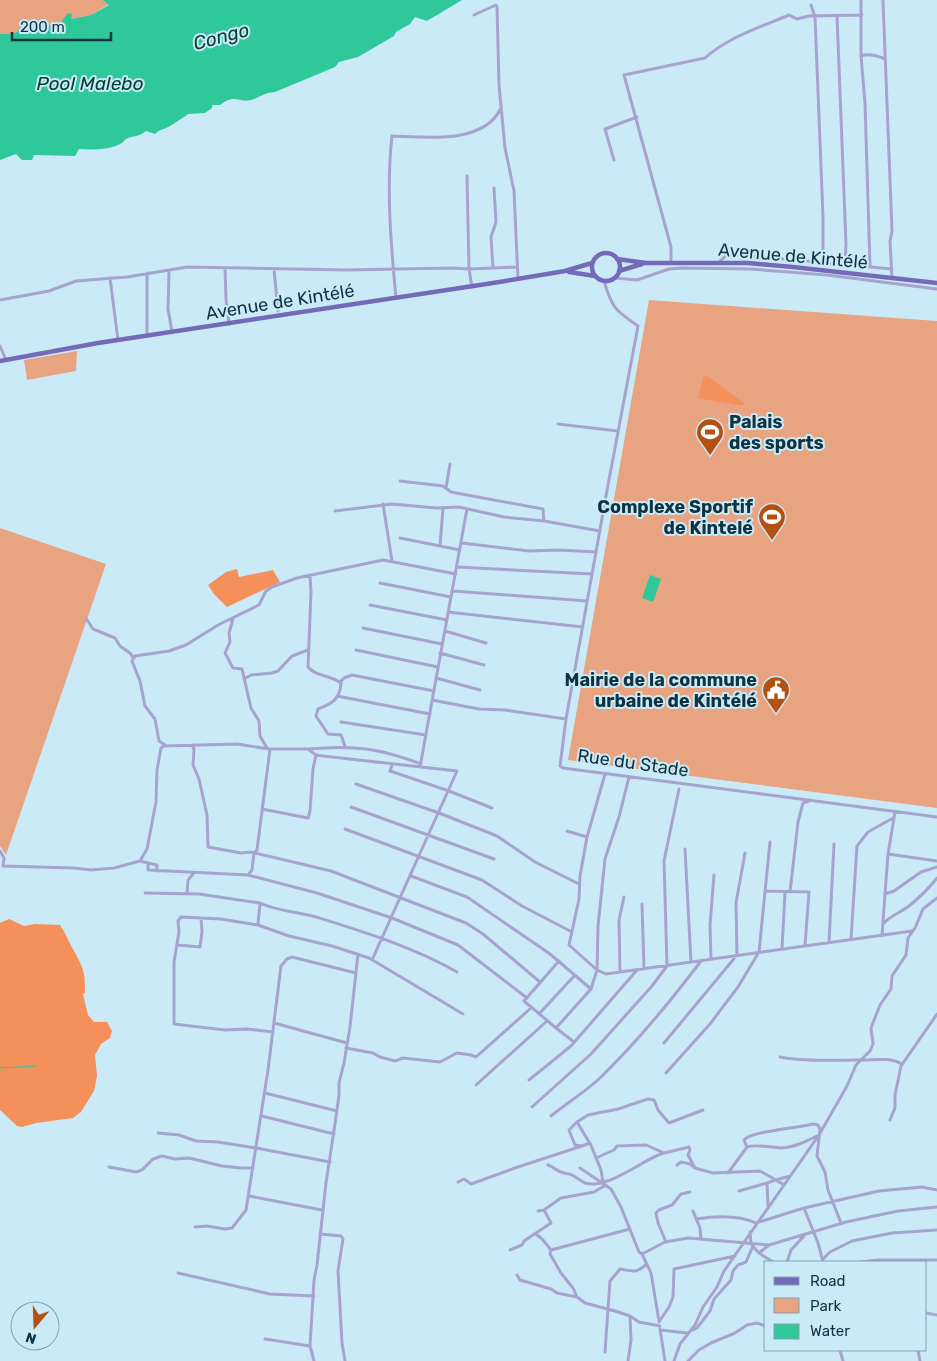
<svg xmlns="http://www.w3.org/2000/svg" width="937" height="1361" font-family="Rubik,sans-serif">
<rect width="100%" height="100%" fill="#cbeaf8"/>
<!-- green -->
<path fill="#e8a381" d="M0 0H103L109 4 91 15 62 21 41 28 20 29 15 33 0 34Z
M649 300 937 321V808L568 760Z
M77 351 76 371 27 380 24 360Z
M0 528 106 564 6 855 0 846Z"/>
<!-- forest -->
<path fill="#f6905b" d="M706 375 744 403 745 405H736L698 398 703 378Z
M237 569 239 577 273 570 280 582 227 607 214 594 208 585 226 572Z
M9 919 24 926 35 924 60 925C66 934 69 942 74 951 84 969 85 972 85 993L83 994 88 1015 94 1022H107L112 1031 110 1038 101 1044 95 1055 97 1076 94 1091 81 1112 73 1118 36 1123 22 1127 17 1126 0 1110V923Z"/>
<!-- water -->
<path fill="#2fc89a" d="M103 0H465H462L427 21 415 17 410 24 396 32 394 36 358 57 339 62 335 67 275 92C263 93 261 97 251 100 239 103 235 93 220 105H212V108L205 113 188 114C186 116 169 127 166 128 161 130 159 130 155 134L146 131C136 138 136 135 128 138 125 139 124 141 122 143 110 150 92 150 79 149L75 156 34 155 32 160H22L16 154 0 160V34L15 33 20 29 41 28 62 21 68 13 72 14 71 19 91 15 109 5Z
M650 575 661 579 653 602 642 598Z"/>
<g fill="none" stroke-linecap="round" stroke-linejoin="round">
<!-- stream -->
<path stroke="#2fc89a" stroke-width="1" d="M0 1068 36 1066"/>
<!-- street -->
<path stroke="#a6a3cf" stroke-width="3" d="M861 0V56L865 103 870 267
M883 1 892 231 890 241 892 278
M811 5 815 17 823 217V262
M474 15 496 5 497 7 499 85 505 148 514 191 518 279
M837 16 846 244 845 265
M861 56C868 53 878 56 885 59
M614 160 605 129 637 117
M467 176 469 269 517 267
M671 263V247L624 75 705 58C728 37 761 27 789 15L797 19 809 16 862 15
M718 263 728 254 892 269
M225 268 226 300 229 324
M493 268 491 237 496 222 494 188
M274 269 278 311
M169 271 168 309 172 332
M110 278 118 340
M615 278 637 280 669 269 682 268 750 269 827 275 937 289
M604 281C612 308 615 310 638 326L608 485 566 719 560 766 563 768 937 817
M396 298C391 245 386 189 392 136 425 137 484 145 501 108
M0 300 49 291 76 281 127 277 187 267 346 270 451 268 469 269 472 287
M147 335V273
M0 346 6 360
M558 424 618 431
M400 481 443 486 451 492 543 509 544 521
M446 488 450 464
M383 504 392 561
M335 511 392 504 436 508 459 507 504 517 544 521 600 531
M400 538 460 550
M462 543 529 551 559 550 596 552
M440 546 443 508
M457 567 592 574
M310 575 311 592 308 667C316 677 331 675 341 683 340 699 332 704 318 709L316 716 328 734 341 735 345 746
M380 583 451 597
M453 591 587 601
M370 605 447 620
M448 612 583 627
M86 618 93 629 115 638 120 646 131 654 133 658
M233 619 229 633 230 642 225 653 233 668 242 669 251 708 259 721 260 736 267 748
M363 628 442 644
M445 631 486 643
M356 650 438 667
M440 653 484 665
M436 678 480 690
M244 679 251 675 272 673 278 671 292 656 308 650
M340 682 344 678 352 675 434 691
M337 696 430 714
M432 700 479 709 505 710 566 719
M341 722 426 735
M165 745 159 741 155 719 145 706 140 681 132 661 135 656 169 651 186 645 218 625 259 605 266 591 272 587 297 578 383 560 456 574
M192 745 194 749 193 765 199 779 207 815 208 847 241 853 251 852 331 871 466 923 483 934 540 982
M309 749C354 745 379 748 421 764
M392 765 390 771 449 791 492 808
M420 767 467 509
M605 774 587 837 580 876 579 899 569 945 597 970 606 974 912 931
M356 784 439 813 497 836 535 862 579 884
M351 807 494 859
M262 809 308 818 310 811 313 769 316 755
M345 829 482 880 522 906 572 932
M567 831 587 837
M685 849 691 962
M0 851 4 858 3 866 74 868 91 870 114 868 140 861 147 849 156 802 157 770 161 748 164 746 237 744 269 749H308L316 755 323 756 457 771 372 960
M888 854 937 861
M140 861 148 863V870L248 875 317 893 392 918 458 945 527 998
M148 863 157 865V871
M248 875 252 870 254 853 257 850 270 749
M411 876 467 897 550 954 591 989
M765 891 809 892 805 945
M790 892 798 822 803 803 809 801
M145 893 199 894 260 903C277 911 298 912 316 917 364 932 413 947 457 972
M187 894 188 880 194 873
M885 894 894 891 921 872 937 867
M642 904 644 969
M258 924 260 903
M883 924C891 915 900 913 909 906 919 898 929 888 937 878
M882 935 888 854 895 812
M851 939 857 846 868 832 893 818
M829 942 834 844
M178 945 200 947 202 932 201 918
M782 949 785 893
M711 959 710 925 714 875
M559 961 524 1001 556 1028 591 989 597 970 598 926 605 859 619 817 629 777
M620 972 619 920 624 897
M539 1014 575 975
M274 1023 347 1043
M556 1028 574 1042
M273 1032 247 1029 225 1030 174 1024V962L179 932 178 921 181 917 221 919 258 925 289 936 332 946 369 958 463 1014
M664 1043 737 955 736 903 745 853
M346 1048 373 1053 380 1057 395 1061 403 1058 440 1062 457 1053 471 1055 476 1057 531 1008
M780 1057C803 1062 833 1060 857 1060 873 1061 888 1056 902 1064
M666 1073 710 1024 738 987 759 952 770 842
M529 1080 571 1046 637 970
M476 1085 547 1021
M265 1093 337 1111
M532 1107 591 1054 652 986 667 966 664 861 679 789
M262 1116 334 1134
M551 1116C567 1103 585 1092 600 1078 637 1042 670 1002 701 961
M890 1120 895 1108V1095L901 1066 937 1014
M577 1122 588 1115 618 1109 648 1099 654 1100 658 1110 669 1123 703 1110
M158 1133 179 1135 196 1141 218 1142 256 1148 330 1162
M589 1142 577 1122 569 1130 575 1145 582 1146 590 1143 601 1170 603 1182
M747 1147 744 1140C750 1131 799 1128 813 1124L818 1125 820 1129 817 1156 825 1172 828 1190 841 1223
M664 1153 689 1147 690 1150 688 1155 695 1168 690 1164 681 1162 677 1165
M548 1165C554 1167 555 1170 561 1172 564 1173 569 1174 572 1175 576 1177 581 1181 585 1183 608 1190 643 1159 664 1153L646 1145 617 1146 614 1150 596 1158
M109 1167 136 1172 142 1170 153 1159 162 1156 175 1159 189 1158 222 1166 241 1168H253
M580 1168 611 1189 621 1207 639 1252 642 1254 665 1242 688 1238 769 1245 846 1222 898 1211 937 1207
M695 1168 713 1173 760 1171 776 1180 790 1176
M728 1173 747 1147C757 1144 769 1147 780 1148 793 1148 807 1141 819 1135
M458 1182 464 1179 471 1184 515 1168 582 1146
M739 1191 767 1183
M249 1196 322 1210
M768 1206 767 1183 776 1180 784 1185
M804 1208 818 1243 823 1262
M544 1210 561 1198 594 1192 604 1186H607
M693 1211 700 1228 701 1239
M696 1219C715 1216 739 1215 756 1223L804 1208 879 1191 922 1187 937 1190
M195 1227 207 1226 225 1229 232 1228 246 1210 268 1070 281 966 287 959 292 957 356 973
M750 1232 751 1244 759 1253 773 1262
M320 1234 341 1236 343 1239 338 1271 342 1343 345 1361
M536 1234 543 1240 551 1250
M666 1242 658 1223 656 1213 659 1210 672 1205 681 1194 690 1192
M510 1250 522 1245 524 1241 551 1223 544 1210 538 1211
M759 1253 769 1245
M642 1254 651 1273 659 1321
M823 1259 830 1252 852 1241 892 1233 937 1230
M787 1262 791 1250 804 1236
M860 1262 878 1260H937
M178 1273 270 1294 314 1296
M517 1275 520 1280 551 1289 557 1293 577 1297 585 1303 615 1311 630 1316 639 1322 660 1326
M577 1297 573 1288 561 1273 550 1254 551 1250 630 1229
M926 1313 937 1315
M659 1322 669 1307 673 1297 674 1269 735 1256
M660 1329 665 1361
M661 1330 687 1333
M693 1330 697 1328 710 1311 714 1299 731 1280 733 1271 738 1265 746 1262 753 1246
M265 1339 310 1346
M840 1350 843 1361
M918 1350 920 1361
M605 1352 610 1281 620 1269C634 1271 635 1274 647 1264
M314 1361 310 1346 314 1280 317 1265 326 1183 335 1124 339 1095V1083L344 1063 350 1027 358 954
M628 1361 631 1340 630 1317
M674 1361 680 1344 695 1325 703 1307 717 1287 724 1271 819 1135 847 1086 856 1065 870 1051 873 1044 871 1028 880 1005 891 989 892 976 906 955 908 938 915 928 923 909 937 898
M688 1361 699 1350 711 1343 735 1333 747 1325 757 1323 766 1326"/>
<!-- primary -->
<path stroke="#746ab9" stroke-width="4.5" d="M592 267a14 14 0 1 1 28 0a14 14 0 1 1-28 0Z
M617 259 646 263H748L793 267 937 283
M619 271 642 264
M569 272 595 276
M0 361 98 343 493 283 565 271 592 263"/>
</g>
<!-- icons -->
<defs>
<g id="stadium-pin" transform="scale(1.4375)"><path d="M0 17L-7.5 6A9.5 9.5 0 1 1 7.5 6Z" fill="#b35111" stroke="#cbeaf8"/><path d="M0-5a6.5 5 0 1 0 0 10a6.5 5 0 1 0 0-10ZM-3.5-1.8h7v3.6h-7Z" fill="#fff"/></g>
<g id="civic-pin" transform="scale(1.4375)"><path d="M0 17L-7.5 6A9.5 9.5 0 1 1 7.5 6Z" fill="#b35111" stroke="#cbeaf8"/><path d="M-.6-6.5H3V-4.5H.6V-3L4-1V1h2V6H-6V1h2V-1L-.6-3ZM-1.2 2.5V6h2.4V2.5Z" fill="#fff"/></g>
</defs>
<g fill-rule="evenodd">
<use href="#stadium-pin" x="710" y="432"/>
<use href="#stadium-pin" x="772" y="517"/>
<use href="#civic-pin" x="776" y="690"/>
</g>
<g text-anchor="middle" stroke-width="4" stroke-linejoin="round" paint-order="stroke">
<!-- street labels -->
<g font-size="18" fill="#0f3341" stroke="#cbeaf8">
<text transform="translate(793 256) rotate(5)" y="6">Avenue de Kintélé</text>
<text transform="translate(280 302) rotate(-9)" y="6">Avenue de Kintélé</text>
<text transform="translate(633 763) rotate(8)" y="6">Rue du Stade</text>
</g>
<!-- poi labels -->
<g font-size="18" font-weight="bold" fill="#0f3341" stroke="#cbeaf8" text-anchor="end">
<text x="729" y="428" text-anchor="start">Palais<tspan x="729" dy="21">des sports</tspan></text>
<text x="753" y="513">Complexe Sportif<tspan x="753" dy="21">de Kintelé</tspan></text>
<text x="757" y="686">Mairie de la commune<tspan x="757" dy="21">urbaine de Kintélé</tspan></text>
</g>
<!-- water labels -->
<g font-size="19" font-style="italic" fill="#014230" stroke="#cbeaf8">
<text transform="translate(221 36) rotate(-15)" y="7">Congo</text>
<text x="90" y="90">Pool Malebo</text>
</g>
</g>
<!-- legend -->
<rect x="764" y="1261" width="162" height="90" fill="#cbeaf8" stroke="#80a1af"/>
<rect x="774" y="1277" width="25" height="8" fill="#746ab9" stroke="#80a1af"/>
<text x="810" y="1286" font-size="15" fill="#0f3341">Road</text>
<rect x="774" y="1298" width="25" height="15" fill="#e8a381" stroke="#80a1af"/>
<text x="810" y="1311" font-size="15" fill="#0f3341">Park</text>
<rect x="774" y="1324" width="25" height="15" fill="#2fc89a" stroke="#80a1af"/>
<text x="810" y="1336" font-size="15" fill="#0f3341">Water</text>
<!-- north arrow -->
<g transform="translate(35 1326) rotate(199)"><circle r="24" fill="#cbeaf8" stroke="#80a1af"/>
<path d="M0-4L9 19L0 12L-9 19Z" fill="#b35111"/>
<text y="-8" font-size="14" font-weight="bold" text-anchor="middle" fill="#0f3341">N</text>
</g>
<!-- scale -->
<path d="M12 32v8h99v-8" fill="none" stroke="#0f3341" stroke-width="2.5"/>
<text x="20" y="32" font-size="15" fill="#0f3341" stroke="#cbeaf8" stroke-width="4" paint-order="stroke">200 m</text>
</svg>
